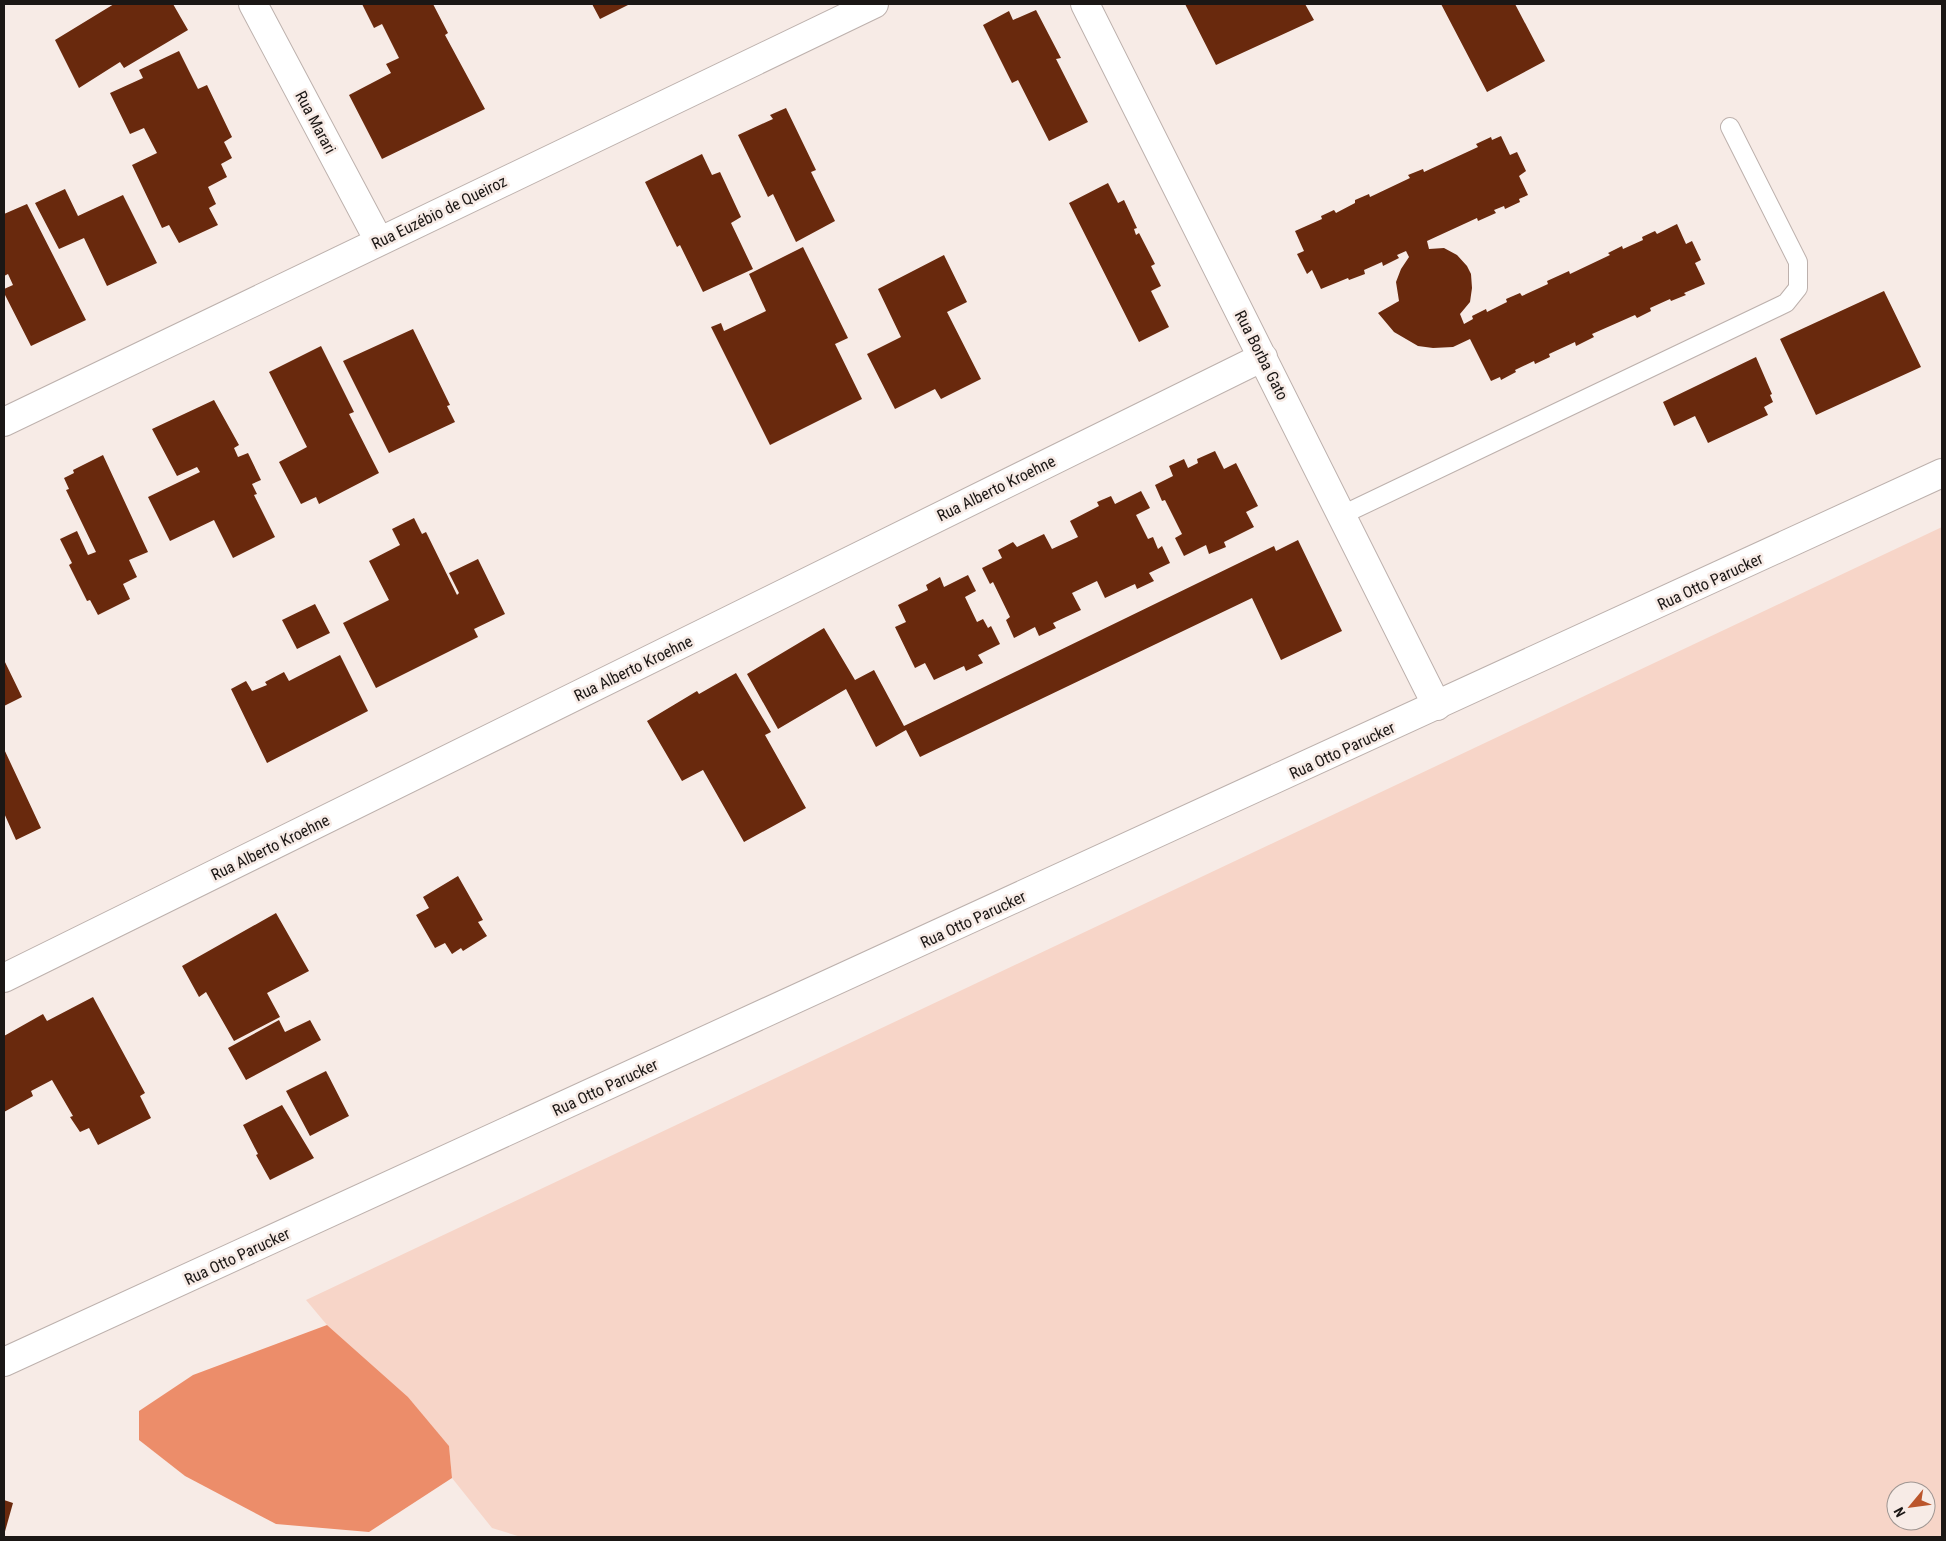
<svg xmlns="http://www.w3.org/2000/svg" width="1946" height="1541" font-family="'Roboto Condensed',sans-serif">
<rect width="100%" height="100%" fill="#f7ebe6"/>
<!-- green -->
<path fill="#f7d5c8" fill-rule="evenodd" d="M1942 527V1537H521L492 1528 452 1478 449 1446 408 1397 327 1325 306 1300ZM1896 1491H1926V1521H1896Z"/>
<!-- water -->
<path fill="#ec8d6a" d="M327 1325 408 1397 449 1446 452 1478 369 1532 276 1524 185 1476 139 1440V1411L193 1375Z"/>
<!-- building -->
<path fill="#69290d" d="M114 4H173L188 30 124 68 120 62 79 88 55 40Z
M362 4H433L448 33 445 35 485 109 382 159 349 95 391 73 386 64 399 58 382 24 374 28Z
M592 4H630L600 19Z
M1185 4H1305L1314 20 1216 65Z
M1441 4H1515L1545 61 1487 92Z
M1036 10 1061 58 1056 59 1088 122 1049 141 1018 80 1012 83 983 25 1009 11 1013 20Z
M179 51 198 89 207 85 232 137 224 142 232 158 221 164 227 177 208 187 216 204 209 208 218 225 179 243 169 225 162 228 132 165 157 153 144 128 130 134 110 93 143 78 139 70Z
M786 108 816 170 811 172 835 221 796 242 773 194 768 197 738 135 773 119 770 115Z
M1501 136 1510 155 1517 152 1526 171 1519 176 1528 195 1519 199 1520 202 1505 209 1504 206 1494 210 1496 213 1478 221 1477 218 1427 241 1429 249 1444 248 1457 255 1467 266 1471 274 1472 288 1470 302 1460 314 1464 324 1473 319 1472 316 1486 309 1487 312 1507 302 1506 299 1520 293 1522 296 1548 284 1547 281 1569 271 1570 274 1610 255 1608 253 1622 246 1623 249 1643 240 1642 237 1655 231 1657 234 1677 224 1686 244 1692 241 1701 260 1695 263 1705 284 1684 293 1686 295 1671 301 1670 299 1650 308 1651 311 1637 318 1635 315 1592 334 1594 337 1576 346 1575 342 1549 354 1550 357 1535 364 1534 361 1515 370 1516 372 1501 380 1500 377 1491 381 1470 339 1453 347 1433 348 1418 346 1394 332 1378 313 1399 301 1396 282 1401 269 1409 257 1406 251 1397 255 1399 258 1383 266 1382 262 1364 270 1365 274 1349 280 1348 278 1321 289 1312 270 1307 274 1297 254 1304 251 1295 231 1322 219 1321 216 1334 210 1336 213 1355 203V200L1369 194 1370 197 1410 178 1408 175 1423 169 1424 172 1478 147 1476 144 1491 137 1492 140Z
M702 154 712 175 720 172 741 217 731 223 753 269 703 292 680 245 677 247 645 182Z
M1108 183 1118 203 1124 200 1137 228 1134 229 1136 235 1139 233 1155 264 1151 266 1161 286 1151 291 1169 327 1139 342 1069 203Z
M65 189 78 216 123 195 157 263 107 286 84 238 59 249 35 203Z
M27 204 86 320 31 346 4 293V289L13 285 8 274 4 276V214Z
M803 247 848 338 835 344 862 399 770 445 711 327 721 323 724 331 766 311 749 274Z
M944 255 967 302 947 312 981 379 941 399 935 389 895 409 867 354 901 337 878 289Z
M1884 291 1921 367 1816 415 1780 339Z
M413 329 450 405 447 406 455 422 389 453 343 361Z
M321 346 354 412 349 414 379 473 319 504 316 497 301 504 279 462 307 447 269 372Z
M1756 357 1772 394 1770 395 1773 402 1764 407 1768 415 1708 443 1695 416 1674 426 1663 402Z
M214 400 239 445 234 448 238 457 248 453 261 480 252 484 257 494 254 495 275 537 233 558 214 520 170 541 148 497 200 472 197 467 177 476 152 429Z
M1215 451 1224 469 1236 463 1258 506 1246 512 1254 527 1224 542 1226 547 1209 554 1206 545 1184 556 1175 538 1182 534 1165 500 1162 501 1155 485 1173 476 1169 466 1184 459 1188 468 1198 463 1197 459Z
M103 455 148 552 129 560 137 577 123 584 130 599 98 615 90 600 87 601 69 565 72 563 60 539 77 531 88 555 96 552 66 490 69 489 64 478 74 473 73 470Z
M1141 491 1150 508 1136 515 1148 539 1153 537 1158 549 1162 546 1170 563 1149 573 1154 581 1137 589 1135 584 1105 598 1097 581 1072 593 1081 610 1053 623 1056 628 1039 636 1035 627 1014 638 1006 620 1010 617 993 582 990 584 982 568 1002 558 998 550 1013 542 1017 547 1044 534 1052 549 1078 537 1070 521 1099 506 1097 502 1111 496 1115 504Z
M414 518 422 534 426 532 457 595 459 593 449 573 478 559 505 614 474 629 478 637 376 688 343 623 389 600 369 561 400 545 392 529Z
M1298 540 1342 631 1281 660 1252 598 920 757 906 730 876 747 846 689 778 729 747 674 824 628 855 680 874 670 904 726 1274 546 1276 551Z
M968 575 976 591 965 597 977 622 983 619 988 628 991 626 1000 644 978 655 983 663 966 671 964 666 934 680 925 663 915 668 895 627 906 622 898 605 928 590 926 585 940 577 944 587Z
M315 604 330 633 297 649 282 620Z
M340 655 368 711 267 763 231 689 246 681 252 691 267 685 265 682 284 672 289 681Z
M4 660 22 697 4 706Z
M736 673 771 732 765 735 806 808 744 842 703 770 682 781 647 721 697 691 699 694Z
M4 749 41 828 16 840 4 813Z
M458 876 483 920 478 922 487 936 463 951 461 948 452 954 445 943 435 948 416 915 429 908 423 897Z
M276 913 309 971 267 993 280 1017 234 1041 206 992 199 997 182 966Z
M93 997 145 1093 140 1096 151 1118 98 1145 89 1128 80 1132 70 1117 73 1116 52 1080 31 1091 33 1096 4 1112V1036L43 1014 47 1021Z
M279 1020 285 1032 310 1020 321 1040 246 1080 228 1048Z
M326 1071 349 1116 310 1136 286 1091Z
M282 1105 314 1158 270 1180 256 1155 258 1154 243 1125Z
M4 1500 13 1503 4 1535Z"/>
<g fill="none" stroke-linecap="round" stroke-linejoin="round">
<!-- lane casing -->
<g stroke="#bdb1ad" stroke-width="20">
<path id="lane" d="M1342 515 1786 303 1798 288V262L1730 127"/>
</g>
<!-- street casing -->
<g stroke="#bdb1ad" stroke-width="30">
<path id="street" d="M253 4 379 241
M1085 4 1437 706
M4 422 874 4
M4 978 1263 357"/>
</g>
<!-- primary casing -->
<g stroke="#bdb1ad" stroke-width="30">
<path id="primary" d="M4 1362 1942 473"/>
</g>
<!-- lane -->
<use href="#lane" stroke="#fff" stroke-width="18"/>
<!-- street -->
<use href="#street" stroke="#fff" stroke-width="28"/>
<!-- primary -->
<use href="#primary" stroke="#fff" stroke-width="28"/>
</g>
<g text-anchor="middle" stroke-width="5" stroke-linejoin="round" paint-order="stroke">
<!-- street labels -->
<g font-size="16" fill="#1b1715" stroke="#f7ebe6">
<text transform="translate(316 122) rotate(62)" y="6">Rua Marari</text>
<text transform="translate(439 212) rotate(-26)" y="6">Rua Euzébio de Queiroz</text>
<text transform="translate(1262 355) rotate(63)" y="6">Rua Borba Gato</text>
<text transform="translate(996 488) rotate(-26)" y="6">Rua Alberto Kroehne</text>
<text transform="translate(1710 581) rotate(-25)" y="6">Rua Otto Parucker</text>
<text transform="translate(633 668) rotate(-26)" y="6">Rua Alberto Kroehne</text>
<text transform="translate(1342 750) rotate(-25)" y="6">Rua Otto Parucker</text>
<text transform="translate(270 847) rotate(-26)" y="6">Rua Alberto Kroehne</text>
<text transform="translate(973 919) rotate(-25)" y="6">Rua Otto Parucker</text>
<text transform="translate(605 1087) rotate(-25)" y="6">Rua Otto Parucker</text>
<text transform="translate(237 1256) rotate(-25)" y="6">Rua Otto Parucker</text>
</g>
</g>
<!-- border -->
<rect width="1946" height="1541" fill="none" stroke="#1b1715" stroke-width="10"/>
<!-- north arrow -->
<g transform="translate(1911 1506) rotate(241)"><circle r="24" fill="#f7ebe6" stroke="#9f9692"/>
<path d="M0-4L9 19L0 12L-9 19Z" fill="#bb552b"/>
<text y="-8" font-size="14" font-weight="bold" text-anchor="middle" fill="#1b1715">N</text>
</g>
</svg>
